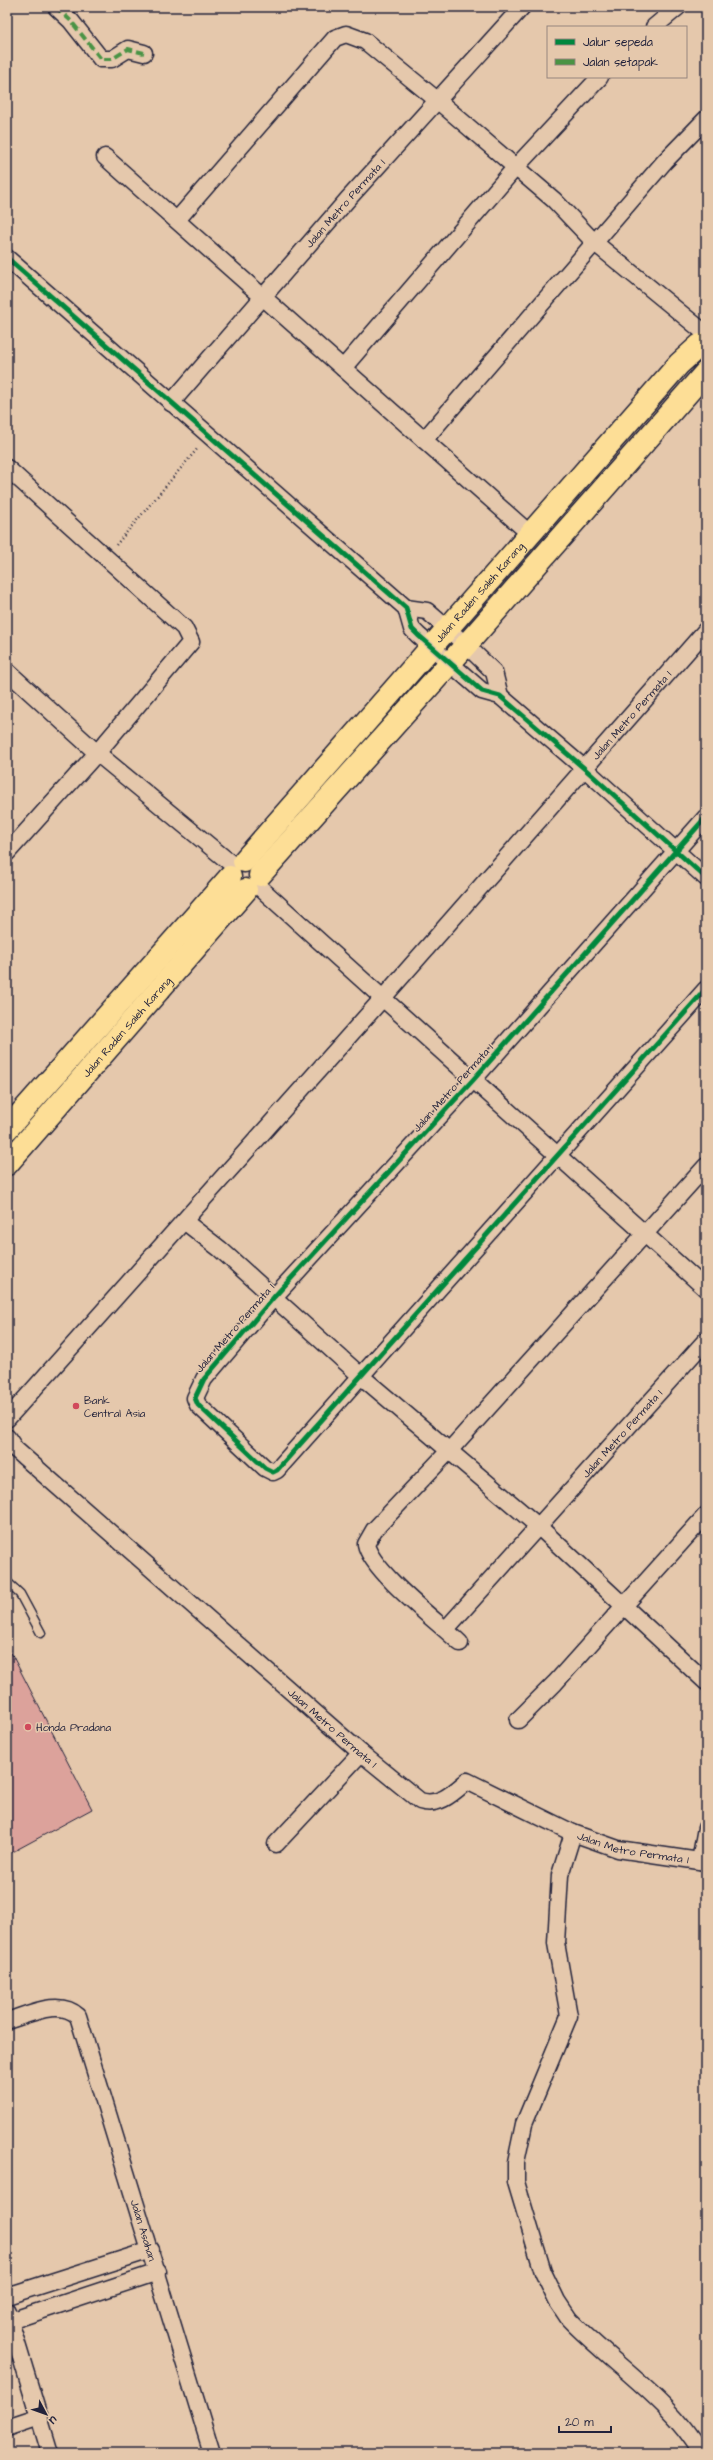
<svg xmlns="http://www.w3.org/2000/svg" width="713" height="2460" font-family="'Architects Daughter',sans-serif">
<rect width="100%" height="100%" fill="#e5c8ac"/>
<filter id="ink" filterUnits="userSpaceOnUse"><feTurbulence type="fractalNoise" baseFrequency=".025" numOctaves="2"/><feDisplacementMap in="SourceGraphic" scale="8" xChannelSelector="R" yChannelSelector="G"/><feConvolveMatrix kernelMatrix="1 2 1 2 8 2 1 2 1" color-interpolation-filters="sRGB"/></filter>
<g filter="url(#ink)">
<path fill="#dca29b" stroke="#22223b" d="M 7,1645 L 92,1809 L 7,1855 Z"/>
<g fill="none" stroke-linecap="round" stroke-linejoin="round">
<g stroke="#22223b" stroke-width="11">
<path id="service" d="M 7,1582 L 20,1594 L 41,1633"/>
</g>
<g stroke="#22223b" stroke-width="19">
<g id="minor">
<path d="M 56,7 L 71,21 L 101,59 L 112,59 L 128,49 L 144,53"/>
<path d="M 654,27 L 678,7"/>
<path d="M 105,157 L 529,533"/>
<path d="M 177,220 L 335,38 L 346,34 L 365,41 L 437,100 L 554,200 L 595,243 L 705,333"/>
<path d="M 7,258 L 406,608 L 412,629 L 418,635 L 482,691 L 500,696 L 585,769 L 706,878"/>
<path d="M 343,368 L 515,168 L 600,77"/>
<path id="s1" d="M 171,403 L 348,199 L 522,7"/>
<path d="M 424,440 L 665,161 L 706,119"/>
<path d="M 7,468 L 184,628 L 191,642 L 97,753 L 7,853"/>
<path d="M 406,608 L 427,611 L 466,645 L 494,672 L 500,696"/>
<path d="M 7,671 L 97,753 L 234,866"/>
<path d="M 706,817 L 473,1080 L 274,1297 L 204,1379 L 195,1398 L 198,1405 L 265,1468 L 273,1472 L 277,1470 L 706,989"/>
<path d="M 257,885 L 706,1289"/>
<path d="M 184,1221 L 220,1249 L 362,1377 L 538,1526 L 624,1606 L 706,1515"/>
<path id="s2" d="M 7,1419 L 382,999 L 706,630"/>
<path id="s3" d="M 7,1437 L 15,1449 L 361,1753 L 420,1801 C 439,1807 453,1793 467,1781 L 573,1833 L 618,1849 L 706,1862"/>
<path id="s4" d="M 446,1629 L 706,1340"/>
<path d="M 460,1643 C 438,1622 371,1571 366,1544 L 374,1530 L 448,1452 L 706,1166"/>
<path d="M 518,1720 L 555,1683 L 624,1606 L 706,1682"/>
<path d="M 573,1833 L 560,1875 L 556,1943 L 569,2016 L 524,2124 L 516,2162 L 516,2182 L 543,2272 L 557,2301 L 569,2319 C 610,2362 672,2401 701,2453"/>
<path d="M 276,1844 L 361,1753"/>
<path d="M 700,1861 L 706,1828"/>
<path id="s5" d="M 7,2021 C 28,2015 59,1998 78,2016 L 212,2453"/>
<path d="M 7,2296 L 151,2250"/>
<path d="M 7,2311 L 50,2453"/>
<path d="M 10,2321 L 158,2272"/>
<path d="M 7,2428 L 40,2417"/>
</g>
</g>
<g stroke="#22223b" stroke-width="25">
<g id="primary">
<path id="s6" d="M 244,861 L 679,364 L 700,345"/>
<path d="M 260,875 L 466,645 L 706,372"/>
<path d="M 7,1129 L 230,877"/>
<path id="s7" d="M 7,1164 L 246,890"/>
</g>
</g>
<path stroke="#22223b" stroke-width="2.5" stroke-dasharray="1 3" stroke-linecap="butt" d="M 116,545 L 198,448"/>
<use href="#service" stroke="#e5c8ac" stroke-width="8"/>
<use href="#minor" stroke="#e5c8ac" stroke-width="16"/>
<use href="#primary" stroke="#fdde96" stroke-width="22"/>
<path stroke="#4a9344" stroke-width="4" stroke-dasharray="8 4" stroke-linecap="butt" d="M 56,7 L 71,21 L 101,59 L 112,59 L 128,49 L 144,53"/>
<g stroke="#e5c8ac" stroke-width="8">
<path id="cycleway" d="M 7,258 L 406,608 L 412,629 L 418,635 L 482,691 L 500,696 L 585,769 L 706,878
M 706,817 L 473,1080 L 274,1297 L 204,1379 L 195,1398 L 198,1405 L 265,1468 L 273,1472 L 277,1470 L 706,989"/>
</g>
<use href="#cycleway" stroke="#00873e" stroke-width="5"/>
</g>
</g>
<g fill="#d1495b" stroke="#e5c8ac" stroke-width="1.5">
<circle cx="76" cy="1406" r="4"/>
<circle cx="28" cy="1727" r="4"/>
</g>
<g text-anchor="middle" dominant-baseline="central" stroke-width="3" stroke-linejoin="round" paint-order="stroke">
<g font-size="11" fill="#22223b" stroke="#e5c8ac">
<text stroke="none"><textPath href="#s1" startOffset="265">Jalan Metro Permata 1</textPath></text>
<text stroke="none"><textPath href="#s6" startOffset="357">Jalan Raden Saleh Karang</textPath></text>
<text stroke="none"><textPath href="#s2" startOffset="941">Jalan Metro Permata 1</textPath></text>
<text stroke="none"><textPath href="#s7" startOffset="182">Jalan Raden Saleh Karang</textPath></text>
<text transform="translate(453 1088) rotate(-48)">Jalan Metro Permata 1</text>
<text transform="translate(235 1328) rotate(-49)">Jalan Metro Permata 1</text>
<text stroke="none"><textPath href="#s4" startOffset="263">Jalan Metro Permata 1</textPath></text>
<text stroke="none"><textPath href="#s3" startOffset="437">Jalan Metro Permata 1</textPath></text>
<text stroke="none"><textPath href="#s3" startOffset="785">Jalan Metro Permata 1</textPath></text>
<text stroke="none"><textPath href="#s5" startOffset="299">Jalan Asahan</textPath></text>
</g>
<g font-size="11" fill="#22223b" stroke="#e5c8ac" text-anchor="start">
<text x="84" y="1400">Bank<tspan x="84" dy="13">Central Asia</tspan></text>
<text x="36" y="1727">Honda Pradana</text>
</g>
</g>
<rect width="713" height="2460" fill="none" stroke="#e5c8ac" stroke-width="24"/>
<rect x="12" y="12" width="689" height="2436" fill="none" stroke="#22223b" stroke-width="1.5" filter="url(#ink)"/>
<rect x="547" y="26" width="140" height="52" fill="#e5c8ac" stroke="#97867f"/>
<rect x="555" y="39" width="20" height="6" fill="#00873e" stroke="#97867f"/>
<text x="583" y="46" font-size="12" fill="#22223b">Jalur sepeda</text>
<rect x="555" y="59" width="20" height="6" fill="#4a9344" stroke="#97867f"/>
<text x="583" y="66" font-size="12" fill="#22223b">Jalan setapak</text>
<g transform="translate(46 2414) rotate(131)" stroke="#e5c8ac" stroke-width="3" paint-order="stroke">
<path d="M0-3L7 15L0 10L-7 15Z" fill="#22223b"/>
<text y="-6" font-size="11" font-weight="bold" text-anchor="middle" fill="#22223b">U</text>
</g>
<path d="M559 2426v6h52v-6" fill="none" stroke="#22223b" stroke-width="2"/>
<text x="565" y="2426" font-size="12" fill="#22223b" stroke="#e5c8ac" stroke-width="3" paint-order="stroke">20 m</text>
</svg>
